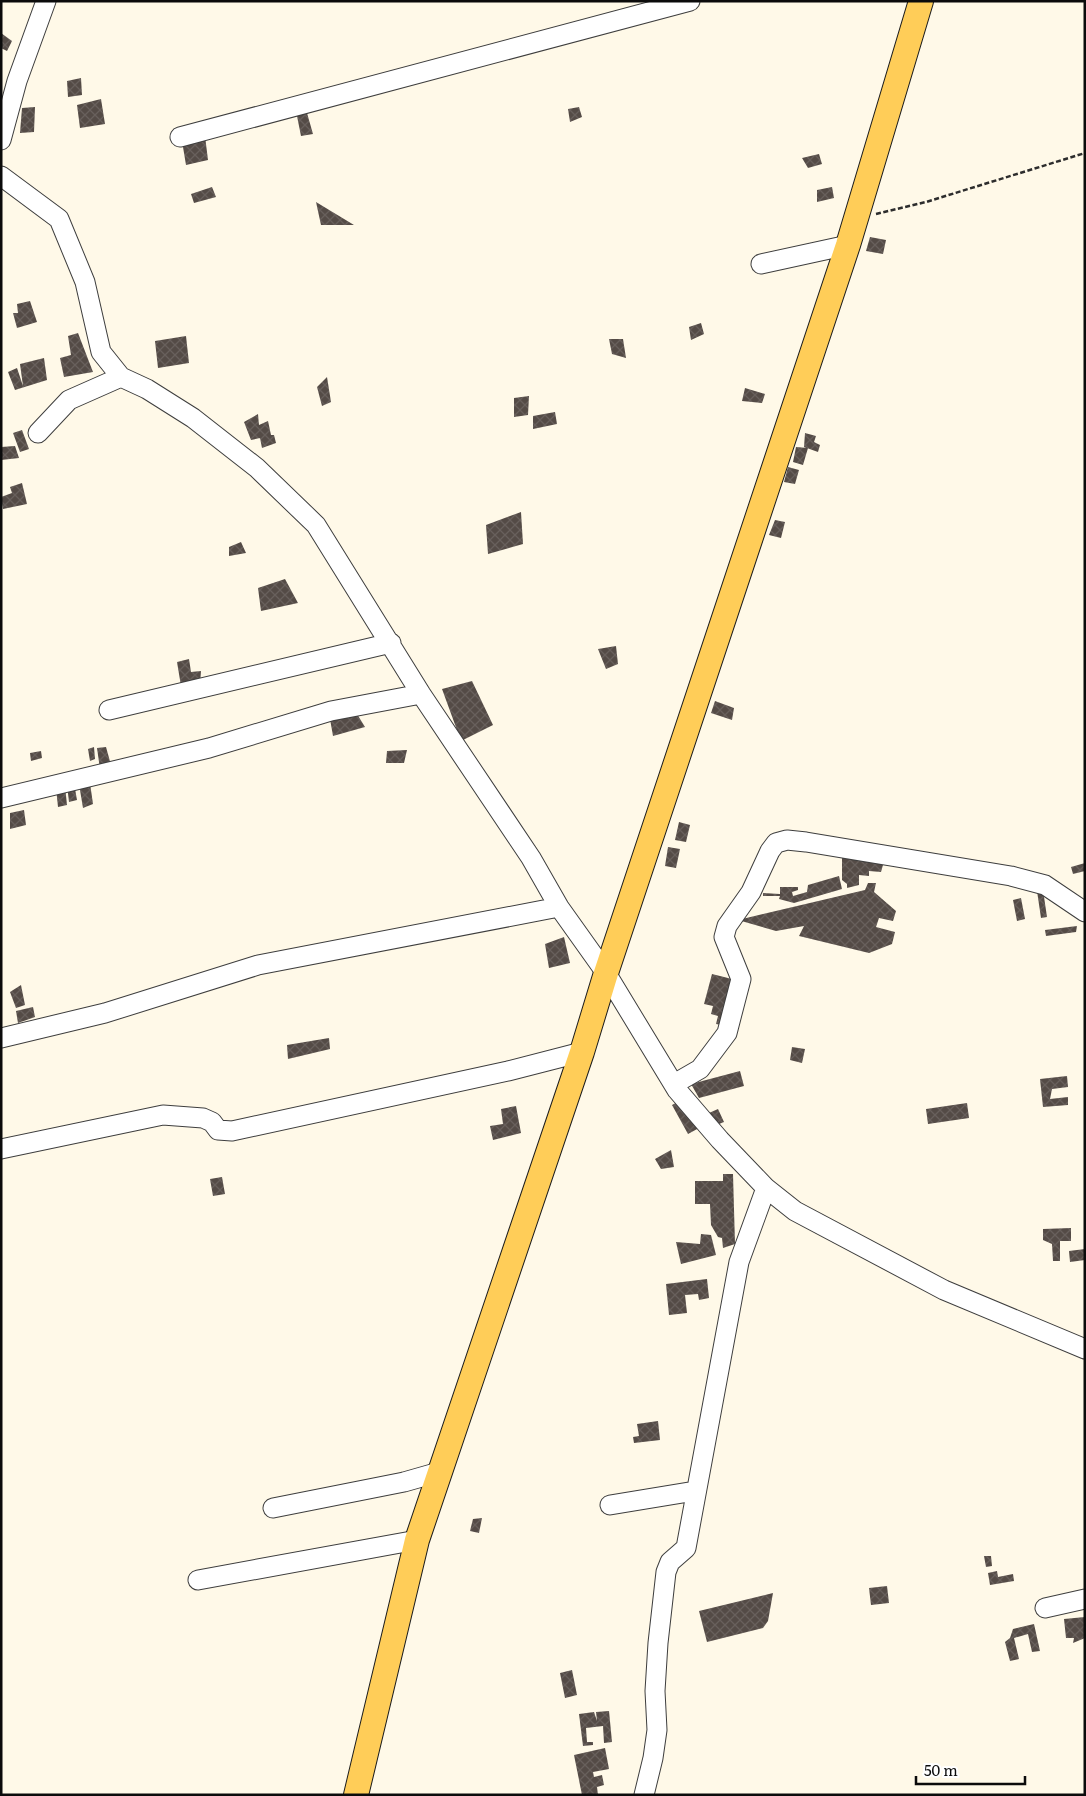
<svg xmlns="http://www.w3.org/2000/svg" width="1086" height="1796" font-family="Literata,serif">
<defs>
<pattern id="building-cross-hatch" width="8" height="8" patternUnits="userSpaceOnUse" patternTransform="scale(1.25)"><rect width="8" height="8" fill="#544b46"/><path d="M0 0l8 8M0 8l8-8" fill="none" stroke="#68605c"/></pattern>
</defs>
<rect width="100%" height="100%" fill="#fff9e8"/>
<path fill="url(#building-cross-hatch)" d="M 1,33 L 12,41 L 7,51 L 1,48 Z
M 81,78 L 82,95 L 68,97 L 67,81 Z
M 101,99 L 105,124 L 80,128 L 77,105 Z
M 35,107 L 34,132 L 20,133 L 22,108 Z
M 579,107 L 582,117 L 570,122 L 568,109 Z
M 307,113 L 313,134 L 301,136 L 297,116 Z
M 205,136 L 208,160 L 186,165 L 182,141 Z
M 819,154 L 822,164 L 808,168 L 802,158 Z
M 212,187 L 216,197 L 194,203 L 191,194 Z
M 832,187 L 834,198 L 817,202 L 817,190 Z
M 316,202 L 354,225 L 321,225 Z
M 870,237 L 886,240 L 883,254 L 866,251 Z
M 30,301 L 37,322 L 17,328 L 13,313 L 18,313 L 17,304 Z
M 701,323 L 704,334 L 691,340 L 689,327 Z
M 78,333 L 93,372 L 64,377 L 60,358 L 71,355 L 68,336 Z
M 186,336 L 189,363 L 158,368 L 155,341 Z
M 609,339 L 623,339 L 626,358 L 612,354 Z
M 44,358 L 47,380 L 15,390 L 8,372 L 17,368 L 23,386 L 20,364 Z
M 327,377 L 331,402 L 322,406 L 317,387 Z
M 745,388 L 765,394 L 762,403 L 742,401 Z
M 529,396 L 528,415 L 514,417 L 514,398 Z
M 555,412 L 557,424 L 533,429 L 533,416 Z
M 258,414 L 259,425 L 268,421 L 271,435 L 274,435 L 276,443 L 262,448 L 260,438 L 265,437 L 251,440 L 244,422 Z
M 22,430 L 29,449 L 20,452 L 13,433 Z
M 805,433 L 816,436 L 814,442 L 820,445 L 818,452 L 804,447 Z
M 15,446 L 19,458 L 1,460 L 1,447 Z
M 796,447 L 808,448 L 803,465 L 793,462 Z
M 788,467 L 799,470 L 795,484 L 784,482 Z
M 22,483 L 27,504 L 3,509 L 1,497 L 12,493 L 10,487 Z
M 521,512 L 523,544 L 488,554 L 486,525 Z
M 775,520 L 785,522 L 781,538 L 769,535 Z
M 241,542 L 246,553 L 229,556 L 229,547 Z
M 285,579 L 298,603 L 261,611 L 258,588 Z
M 616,646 L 618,664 L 606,669 L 598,649 Z
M 189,659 L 191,672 L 201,671 L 200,684 L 181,686 L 177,662 Z
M 472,681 L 493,725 L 461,741 L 442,689 Z
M 715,701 L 734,708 L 732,720 L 711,713 Z
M 357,714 L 365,727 L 333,736 L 330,719 Z
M 94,747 L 95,759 L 90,761 L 88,749 Z
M 106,747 L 111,765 L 100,769 L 97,748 Z
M 407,750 L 404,763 L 386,763 L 387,751 Z
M 41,751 L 42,758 L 31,761 L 30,753 Z
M 74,783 L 77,800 L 69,802 L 67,785 Z
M 90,783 L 93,804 L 83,808 L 79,784 Z
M 65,786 L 67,805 L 58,807 L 56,788 Z
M 24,810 L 26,825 L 10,829 L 10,813 Z
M 679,822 L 690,825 L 686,842 L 675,840 Z
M 668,847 L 680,849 L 676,868 L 665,866 Z
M 842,853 L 885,858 L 881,872 L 869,871 L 869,876 L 859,875 L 859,885 L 847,888 L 847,884 L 842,880 Z
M 1085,863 L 1085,871 L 1073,874 L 1071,867 Z
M 839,876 L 842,889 L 794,903 L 779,899 L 780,896 L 763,896 L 763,893 L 780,894 L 780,887 L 798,887 L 798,890 L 792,892 L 793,896 L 807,892 L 808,885 Z
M 868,883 L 876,883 L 874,892 L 896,911 L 893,921 L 879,918 L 876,927 L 895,932 L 892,944 L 869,953 L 799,936 L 804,926 L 776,931 L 738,920 L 865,890 Z
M 1043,890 L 1047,917 L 1041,918 L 1037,891 Z
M 1021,898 L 1025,919 L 1017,921 L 1013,900 Z
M 1077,926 L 1076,932 L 1046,936 L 1045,930 Z
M 564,937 L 570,963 L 549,968 L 545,944 Z
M 712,974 L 732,979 L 722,1025 L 716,1024 L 718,1016 L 711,1014 L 713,1006 L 704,1004 Z
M 21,985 L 25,1005 L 16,1008 L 10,992 Z
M 33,1007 L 35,1017 L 18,1023 L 16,1011 Z
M 329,1038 L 330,1049 L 288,1059 L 287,1045 Z
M 792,1047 L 805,1049 L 802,1063 L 790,1060 Z
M 740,1071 L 744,1086 L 699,1098 L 691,1084 Z
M 1067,1076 L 1068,1087 L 1052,1089 L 1050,1099 L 1068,1097 L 1068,1105 L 1043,1107 L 1040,1079 Z
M 683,1099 L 699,1128 L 688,1134 L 672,1105 Z
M 967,1103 L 969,1118 L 928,1124 L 926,1109 Z
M 516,1106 L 521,1133 L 493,1140 L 490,1126 L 503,1124 L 501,1109 Z
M 718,1109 L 724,1122 L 714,1126 L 709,1113 Z
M 671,1150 L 674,1167 L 661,1169 L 655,1159 Z
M 723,1174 L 733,1174 L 735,1244 L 723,1248 L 722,1238 L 718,1237 L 711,1225 L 710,1204 L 695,1204 L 695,1181 L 723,1181 Z
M 222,1177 L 225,1194 L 213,1196 L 210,1179 Z
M 1071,1228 L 1071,1241 L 1060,1241 L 1060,1261 L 1053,1261 L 1052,1244 L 1043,1240 L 1043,1229 Z
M 701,1234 L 711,1235 L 716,1255 L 681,1264 L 676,1242 L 700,1244 Z
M 1085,1249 L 1085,1260 L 1070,1262 L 1069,1251 Z
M 707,1279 L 709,1298 L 699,1300 L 698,1294 L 685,1295 L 687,1313 L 669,1315 L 666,1284 Z
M 658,1421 L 660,1440 L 634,1443 L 633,1437 L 639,1436 L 637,1424 Z
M 482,1518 L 479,1533 L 470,1531 L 473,1519 Z
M 984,1556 L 991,1556 L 992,1566 L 986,1567 Z
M 997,1571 L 998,1577 L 1013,1574 L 1014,1581 L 990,1585 L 988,1573 Z
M 887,1586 L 889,1603 L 871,1605 L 869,1588 Z
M 773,1593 L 768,1621 L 763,1628 L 707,1642 L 699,1611 Z
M 1085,1617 L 1085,1638 L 1073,1643 L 1074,1638 L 1066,1638 L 1064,1619 Z
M 1034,1624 L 1040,1651 L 1032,1652 L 1028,1634 L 1014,1638 L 1019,1659 L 1010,1661 L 1005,1642 L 1010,1638 L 1013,1629 Z
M 572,1670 L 577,1695 L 565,1698 L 560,1673 Z
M 609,1711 L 612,1742 L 604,1743 L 603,1726 L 586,1728 L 587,1742 L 593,1742 L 593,1745 L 583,1746 L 579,1714 L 594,1712 L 597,1721 L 596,1712 Z
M 605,1748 L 609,1769 L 593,1772 L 594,1777 L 602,1775 L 604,1785 L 597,1787 L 598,1795 L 582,1795 L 574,1755 Z"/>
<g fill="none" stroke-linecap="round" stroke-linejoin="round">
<g stroke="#3e3e3e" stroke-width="21">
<path id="minor" d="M 180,137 L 690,1
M 1,140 L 17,81 L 46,1
M 1,176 L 59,219 L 85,282 L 101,352 L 121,377 L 147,389 L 193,418 L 257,468 L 316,525 L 421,694 L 531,858 L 559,907 L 606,973 L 677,1090 L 720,1140 L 766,1188 L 795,1211 L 944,1290 L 1085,1349
M 761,264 L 848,245
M 38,433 L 69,400 L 121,377
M 109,710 L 391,643
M 1,798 L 209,748 L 331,711 L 421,694
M 1,1038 L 105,1013 L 258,965 L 559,907
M 674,1084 L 700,1069 L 727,1033 L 741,979 L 724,937 L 727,926 L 751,892 L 770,851 L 776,843 L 787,840 L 806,842 L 1011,876 L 1045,885 L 1085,912
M 1,1149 L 163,1115 L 203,1118 L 212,1122 L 218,1130 L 232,1131 L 508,1071 L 582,1052
M 610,1505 L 695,1491
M 273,1508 L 404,1482 L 439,1472
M 198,1580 L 417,1540
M 1045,1608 L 1085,1599
M 644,1795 L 653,1758 L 657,1730 L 655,1691 L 658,1643 L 666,1572 L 670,1562 L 686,1548 L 739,1262 L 766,1188"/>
</g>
<g stroke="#1c1c1c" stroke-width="26">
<path id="major" d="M 356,1795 L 417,1540 L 582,1052 L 606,973 L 848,245 L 921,1"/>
</g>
<path stroke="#2d2d2d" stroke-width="2.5" stroke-dasharray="5 2.5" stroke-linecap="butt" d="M 876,214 L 926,202 L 1085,153"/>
<use href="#minor" stroke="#fff" stroke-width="19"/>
<use href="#major" stroke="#ffcd58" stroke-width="24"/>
</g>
<rect width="1086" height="1796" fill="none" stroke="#0b0b0b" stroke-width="5"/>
<path d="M916 1776v8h109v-8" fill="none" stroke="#0b0b0b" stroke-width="2.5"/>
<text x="924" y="1776" font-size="15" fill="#0b0b0b" stroke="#ffffff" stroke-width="4" paint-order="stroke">50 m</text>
</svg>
